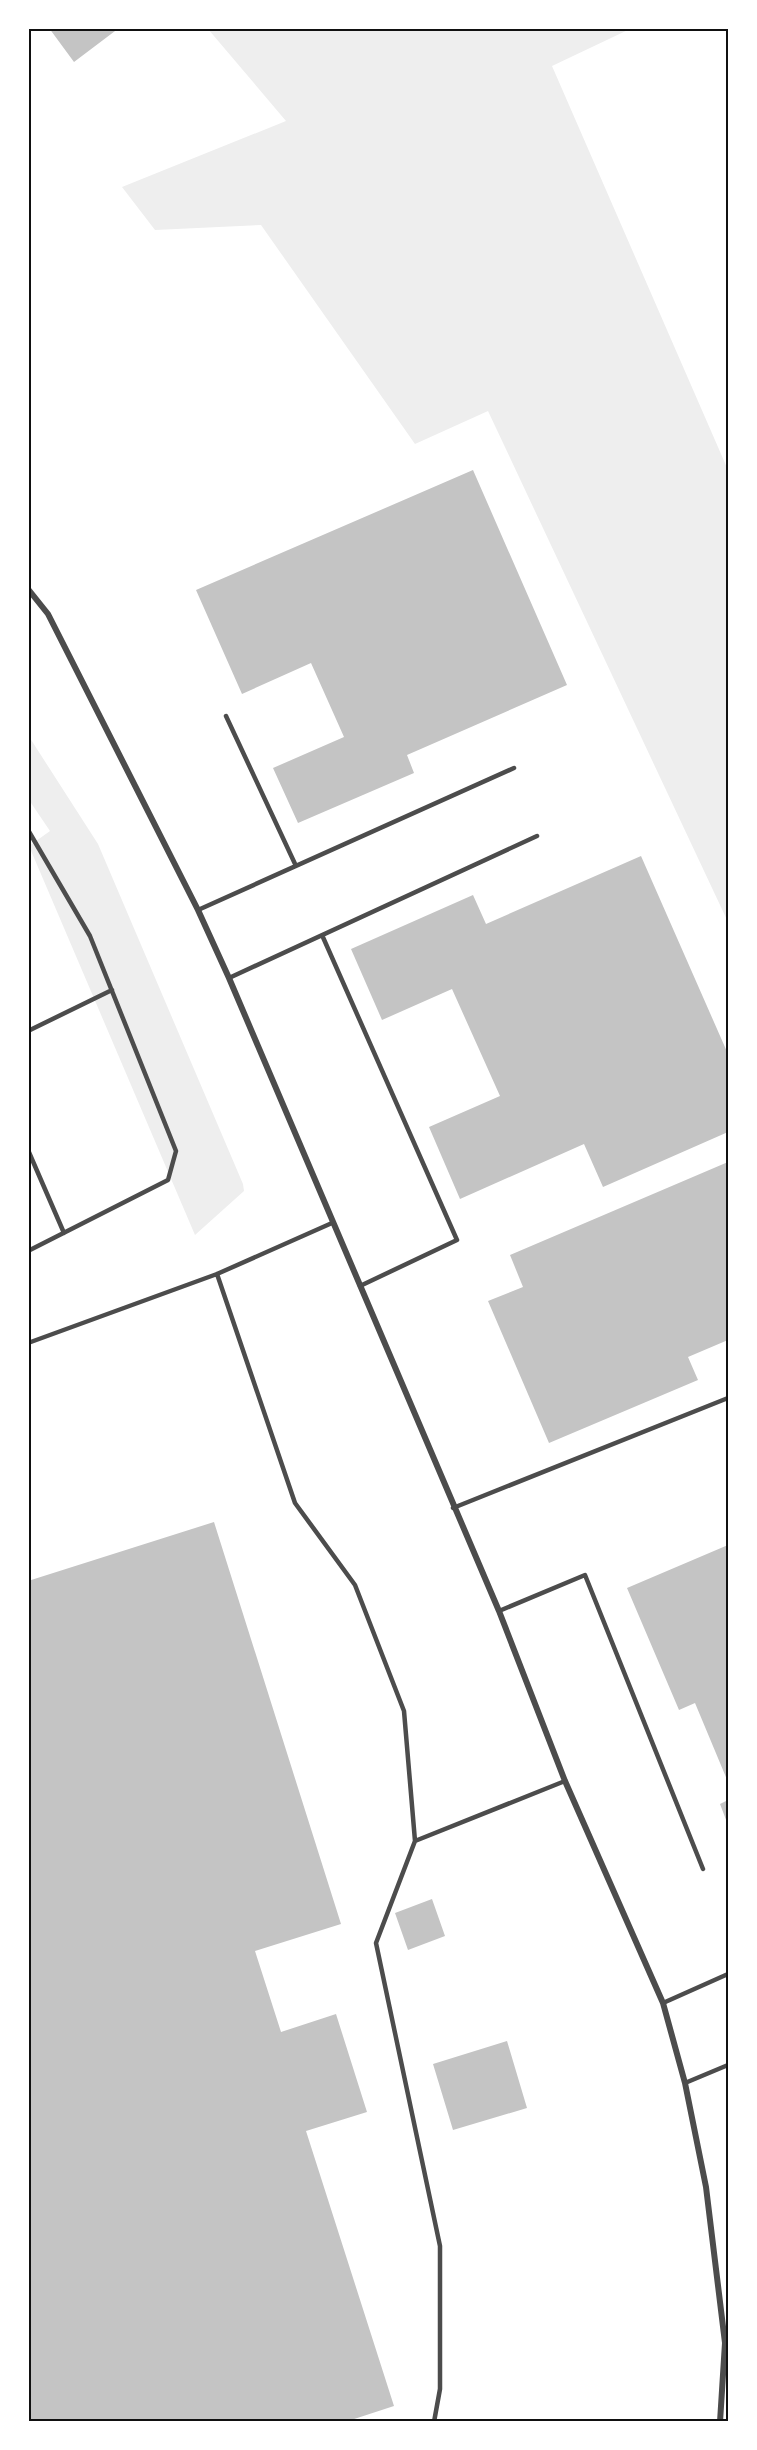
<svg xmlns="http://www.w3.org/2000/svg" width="757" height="2450" font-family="Mulish,sans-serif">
<rect width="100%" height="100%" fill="#fff"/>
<path fill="#eee" d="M 208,29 L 630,29 L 552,66 L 728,470 L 728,922 L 488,411 L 415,444 L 261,225 L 155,230 L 122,187 L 286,121 Z
M 28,735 L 98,844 L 243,1184 L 244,1191 L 195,1235 L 29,846 L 50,831 L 29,800 Z"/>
<path fill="#c4c4c4" d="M 49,28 L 119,28 L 74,62 Z
M 473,470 L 567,685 L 407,755 L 414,773 L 298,823 L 273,768 L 344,737 L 311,663 L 242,694 L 196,590 Z
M 641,856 L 728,1054 L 728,1132 L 603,1187 L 584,1144 L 460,1199 L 429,1127 L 500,1096 L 452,989 L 382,1020 L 351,949 L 473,895 L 486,924 Z
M 728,1162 L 728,1340 L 688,1357 L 698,1380 L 549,1443 L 488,1301 L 523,1287 L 510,1255 Z
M 214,1522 L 341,1924 L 255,1951 L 281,2032 L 336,2014 L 367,2112 L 306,2131 L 394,2406 L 345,2422 L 28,2422 L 28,1581 Z
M 728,1545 L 728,1782 L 695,1703 L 679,1710 L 627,1588 Z
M 728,1800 L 728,1825 L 720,1804 Z
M 432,1899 L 445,1936 L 408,1950 L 395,1913 Z
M 507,2041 L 527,2108 L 453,2130 L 433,2064 Z"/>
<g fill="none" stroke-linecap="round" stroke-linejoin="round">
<path stroke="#4c4c4c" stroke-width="4.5" d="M 226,716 L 296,866
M 28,830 L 90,936 L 176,1151 L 168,1180 L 28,1251
M 198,910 L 514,768
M 322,935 L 457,1240 L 360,1286
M 229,978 L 537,836
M 28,1031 L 112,990
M 28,1150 L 64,1233
M 217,1274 L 295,1503 L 355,1585 L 404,1711 L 415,1841 L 376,1943 L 440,2246 L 440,2389 L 434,2422
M 28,1343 L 217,1274 L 332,1223
M 453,1508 L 728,1398
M 499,1611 L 585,1575 L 703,1869
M 415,1841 L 565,1781
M 663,2003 L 728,1974
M 685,2083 L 728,2065"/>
<path stroke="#4c4c4c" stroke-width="6" d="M 28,589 L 48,614 L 198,910 L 229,978 L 499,1611 L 565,1781 L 663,2003 L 685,2083 L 706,2187 L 725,2343 L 720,2422"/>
</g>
<rect width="757" height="2450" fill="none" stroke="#ffffff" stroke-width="60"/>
<rect x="30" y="30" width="697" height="2390" fill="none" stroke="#111" stroke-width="2"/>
</svg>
